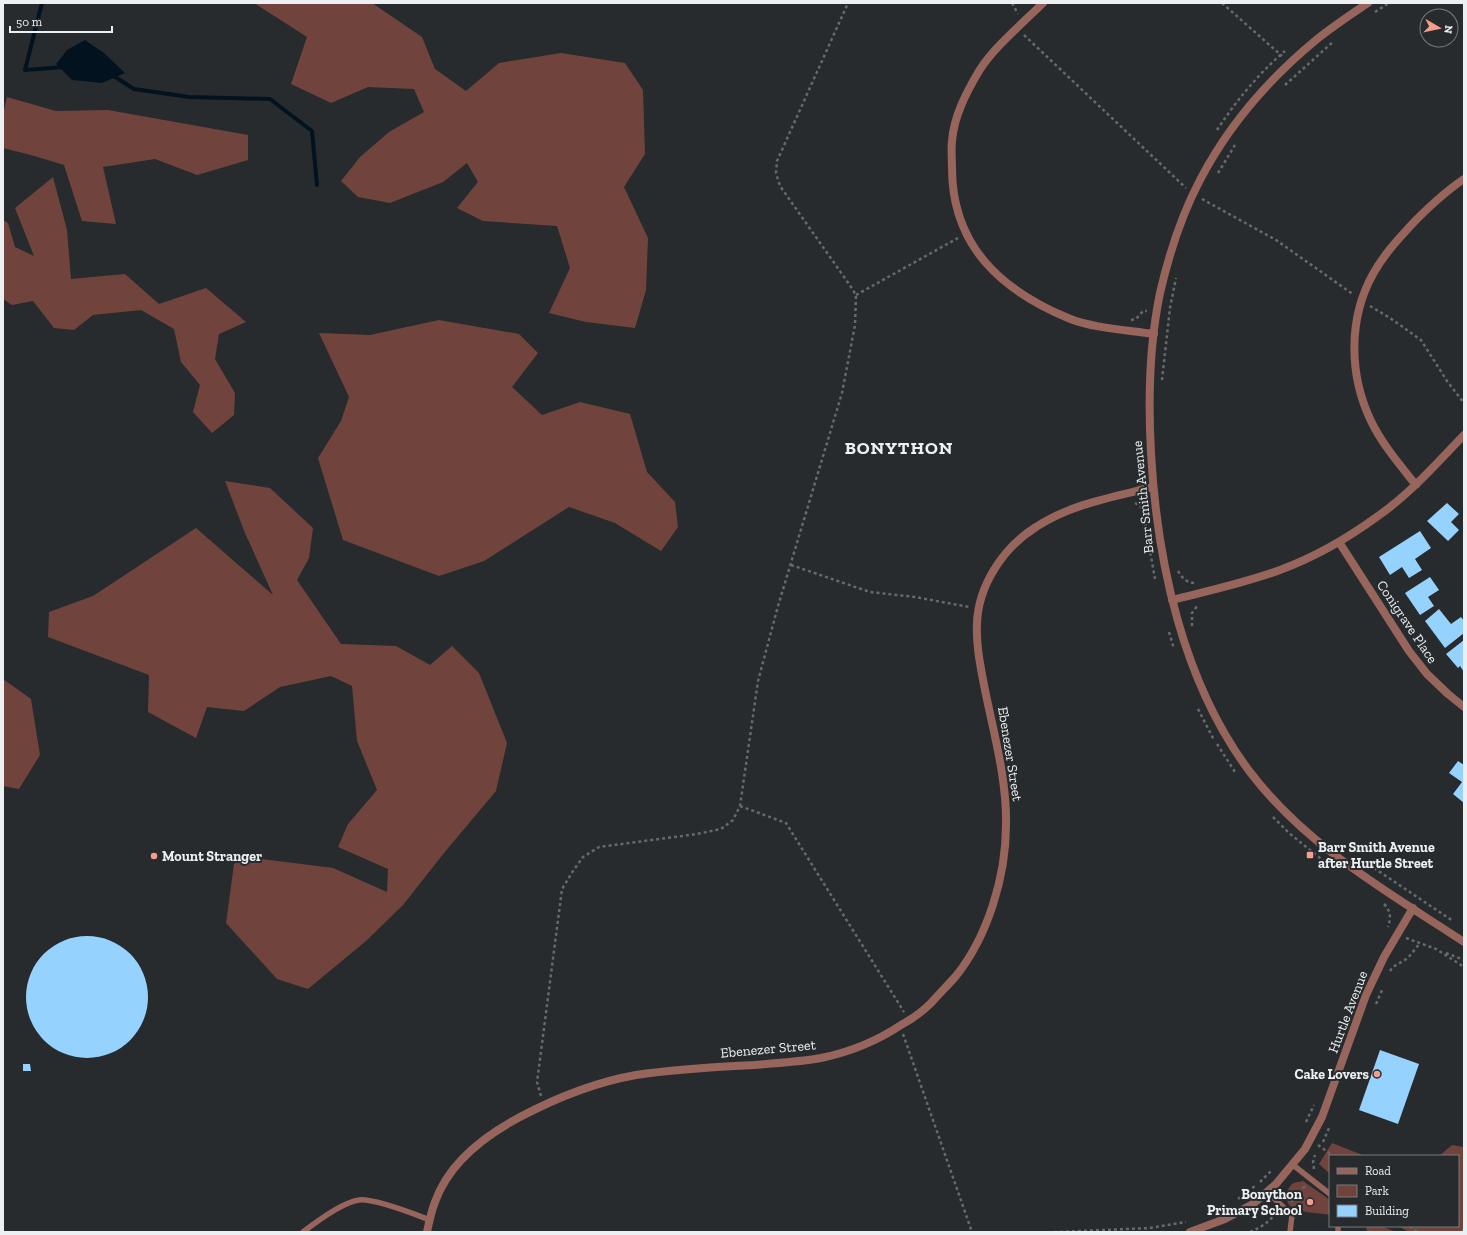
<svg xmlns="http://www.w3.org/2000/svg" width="1467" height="1235" font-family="'Zilla Slab',serif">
<rect width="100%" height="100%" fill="#272b2e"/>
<path fill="#70443c" d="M 254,3 L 372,3 L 422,37 L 435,69 L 466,91 L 499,63 L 561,53 L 625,63 L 643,90 L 645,154 L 624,187 L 648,238 L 646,290 L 635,328 L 586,322 L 549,313 L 570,268 L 557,226 L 483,221 L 457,208 L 478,182 L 467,163 L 443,182 L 390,203 L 358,197 L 341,181 L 360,157 L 389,132 L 424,112 L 414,89 L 368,87 L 331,103 L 291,84 L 307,37 Z
M 7,97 L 56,111 L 108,110 L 248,135 L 248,160 L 197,175 L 155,159 L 103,167 L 116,224 L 82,221 L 64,165 L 31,155 L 3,148 L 3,114 Z
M 53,177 L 67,230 L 71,279 L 125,274 L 159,304 L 206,288 L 246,322 L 219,334 L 215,359 L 235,393 L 234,415 L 212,433 L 193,412 L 200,385 L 181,362 L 174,329 L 141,310 L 93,315 L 74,330 L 54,328 L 33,301 L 12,305 L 3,299 L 3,220 L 8,223 L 15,247 L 34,256 L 15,208 Z
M 439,320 L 519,334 L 538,353 L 512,387 L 542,415 L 580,402 L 630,414 L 647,472 L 675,502 L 678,527 L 661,551 L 615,523 L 569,507 L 484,561 L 439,576 L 343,540 L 318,458 L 341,421 L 349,397 L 319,333 L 370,335 Z
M 225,481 L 270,488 L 313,528 L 309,558 L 297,580 L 341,644 L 396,646 L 430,665 L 452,646 L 479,673 L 507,743 L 496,791 L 444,853 L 403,905 L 366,941 L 308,989 L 277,979 L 226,923 L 234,864 L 246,857 L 333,868 L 387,892 L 388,869 L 338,847 L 348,824 L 377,790 L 357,741 L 352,686 L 331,676 L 280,687 L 244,711 L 207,707 L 196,738 L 148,712 L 149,675 L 48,637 L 49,612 L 93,596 L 196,528 L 273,595 L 245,533 Z
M 3,679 L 31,699 L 40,755 L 19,789 L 3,786 Z
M 1332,1143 L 1365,1156 L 1330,1156 L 1330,1174 L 1319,1164 Z
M 1452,1145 L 1464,1147 L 1464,1232 L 1409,1232 L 1398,1226 L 1458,1226 L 1458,1156 L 1439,1156 Z
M 1303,1181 L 1330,1200 L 1330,1215 C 1319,1213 1306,1213 1295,1209 C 1285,1205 1284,1193 1291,1185 C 1294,1182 1299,1182 1303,1181 Z
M 1367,1226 L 1381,1226 L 1396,1232 L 1370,1232 L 1366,1230 Z"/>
<path fill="#02131f" d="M 85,40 L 104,53 L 125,73 L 102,83 L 72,80 L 56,64 L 67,50 Z"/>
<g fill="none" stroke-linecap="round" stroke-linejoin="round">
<path stroke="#02131f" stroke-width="4" d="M 42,3 L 25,70 L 64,67
M 112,75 L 134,89 L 189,97 L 270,99 L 312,131 L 317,185"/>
</g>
<path fill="#95d2fe" d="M 1447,503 L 1459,514 L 1451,522 L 1459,530 L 1448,541 L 1427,521 Z
M 1420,531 L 1431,548 L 1415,559 L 1422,570 L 1409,578 L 1402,567 L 1390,575 L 1379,557 Z
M 1430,577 L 1439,590 L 1428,597 L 1434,606 L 1420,615 L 1405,593 Z
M 1439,609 L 1451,624 L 1461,617 L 1464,621 L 1464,633 L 1445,648 L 1425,621 Z
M 1464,640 L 1464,672 L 1460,666 L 1458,668 L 1446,654 Z
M 1458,761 L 1464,765 L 1464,803 L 1453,794 L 1462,782 L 1449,773 Z
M26 997a61 61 0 1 1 122 0a61 61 0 1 1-122 0Z
M 1380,1050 L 1419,1064 L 1398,1124 L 1359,1110 Z
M 23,1064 L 30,1064 L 31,1071 L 23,1071 Z"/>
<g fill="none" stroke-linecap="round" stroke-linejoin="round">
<path stroke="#666a6d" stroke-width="2.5" stroke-dasharray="3 3" stroke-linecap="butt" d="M 1012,3 L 1018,14
M 1222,3 L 1282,56
M 1375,12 L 1389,3
M 1024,35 L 1186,188
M 1285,85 L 1334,41
M 1217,130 C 1236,101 1259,73 1285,51
M 1218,173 L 1235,145
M 1202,199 L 1276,240 L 1354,295
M 856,295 L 958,238
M 1370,306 L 1390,318 L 1421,340 L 1447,381 L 1464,403
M 1131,320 L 1136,319 L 1143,311 L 1147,311
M 1162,380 L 1170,308 L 1176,278
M 1135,503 L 1140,506 L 1143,511 L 1155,579
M 791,565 L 870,592 L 915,597 L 969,607
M 1178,571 C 1182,578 1186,582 1194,583
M 1192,626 L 1192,613 L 1198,605
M 1169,632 L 1174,649
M 1198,709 L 1214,740
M 1217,744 L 1235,772
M 740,806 L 786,823 L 904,1012
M 1273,817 L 1289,833 L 1331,867
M 1359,858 L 1453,921
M 1384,904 C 1391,911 1391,918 1388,927
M 1406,938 L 1436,949 L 1464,967
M 1446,953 L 1464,960
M 1390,971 L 1393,967 L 1408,958 L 1420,943
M 1376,1004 L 1382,990
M 903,1034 L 972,1232
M 541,1096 L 537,1082 L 539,1067 L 562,889 L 573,871 L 583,857 L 599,847 L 697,834 L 721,829 L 733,820 L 740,806 L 758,681 L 778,606 L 842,393 L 855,325 L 856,295 L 849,284 L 780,186 L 776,173 L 777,161 L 848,3
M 1306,1122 L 1314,1105
M 1323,1142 L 1329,1128
M 1318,1145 L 1333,1156
M 1314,1169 L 1313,1162 L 1315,1155
M 1260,1182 L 1272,1170
M 1238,1199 L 1255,1186
M 1291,1202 L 1306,1185
M 1410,1226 L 1417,1232
M 1054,1232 L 1150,1228 L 1186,1222
M 1250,1232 C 1262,1227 1269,1222 1277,1212
M 1463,1232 L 1464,1226"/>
<path stroke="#97655c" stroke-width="5.5" d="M 1293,1165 L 1330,1194
M 1267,1192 L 1292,1215 L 1290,1232
M 303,1232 C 316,1222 343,1202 359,1200 C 374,1198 414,1214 430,1220
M 1338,1232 L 1338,1226"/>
<path stroke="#97655c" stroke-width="8" d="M 1043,3 C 1023,23 994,47 979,71 C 966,93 954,116 952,141 C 951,150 952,160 952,168 C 952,246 1001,290 1068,318 C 1091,328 1128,330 1154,334
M 1416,485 C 1400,465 1382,444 1371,421 C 1349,375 1348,319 1373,274 C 1384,254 1400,237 1416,220 C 1431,205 1446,191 1464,179
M 1339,542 L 1409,651 L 1427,674 L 1448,694 L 1464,707
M 1172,600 C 1208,591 1245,583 1280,570 C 1315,557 1348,538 1378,516 C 1410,494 1437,463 1464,435
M 427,1232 C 429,1222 431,1212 435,1202 C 449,1162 484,1136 520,1117 C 556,1098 596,1082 636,1075 C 675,1069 714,1067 754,1065 C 776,1063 799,1062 821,1058 C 850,1052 877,1041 901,1025 C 912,1019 922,1012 931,1003 C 939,994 948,985 956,976 C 988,936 1006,876 1006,825 C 1007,778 993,731 984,685 C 980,664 976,644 977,624 C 978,585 1004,547 1036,527 C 1071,504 1113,497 1153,487"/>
<path stroke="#97655c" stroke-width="8" d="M 1368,3 C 1350,15 1332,27 1316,40 C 1270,78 1228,126 1200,180 C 1181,216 1169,254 1160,293 C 1149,346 1148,400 1151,453 C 1157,562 1183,683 1250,772 C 1306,846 1388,892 1464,942
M 1190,1232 L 1225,1219 L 1253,1204 L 1276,1184 L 1305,1149 L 1322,1117 L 1366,995 L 1384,957 L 1413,908"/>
</g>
<g fill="#f59d8d" stroke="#272b2e" stroke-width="1.5">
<rect x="1306" y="851" width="8" height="8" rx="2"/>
<circle cx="154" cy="856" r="4"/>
<circle cx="1377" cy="1074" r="4"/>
<circle cx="1310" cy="1202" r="4"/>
</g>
<g text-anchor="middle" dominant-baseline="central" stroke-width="4" stroke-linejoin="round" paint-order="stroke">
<g font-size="14" fill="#edf0f2" stroke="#272b2e">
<text transform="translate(1143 497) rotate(-96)">Barr Smith Avenue</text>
<text transform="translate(1407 622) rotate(56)">Conigrave Place</text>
<text transform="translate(1010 754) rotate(81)">Ebenezer Street</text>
<text transform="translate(1348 1012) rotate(-69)">Hurtle Avenue</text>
<text transform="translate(768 1049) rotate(-5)">Ebenezer Street</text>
</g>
<g font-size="14" font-weight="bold" fill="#edf0f2" stroke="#272b2e" text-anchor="start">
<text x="1318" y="847">Barr Smith Avenue<tspan x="1318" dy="16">after Hurtle Street</tspan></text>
<text x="162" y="856">Mount Stranger</text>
<text x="1369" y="1074" text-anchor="end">Cake Lovers</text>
<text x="1302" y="1194" text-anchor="end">Bonython<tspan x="1302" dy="16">Primary School</tspan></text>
</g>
<g font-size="18" font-weight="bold" letter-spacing="1" fill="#edf0f2" stroke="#272b2e">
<text x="899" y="448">BONYTHON</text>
</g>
</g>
<rect width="1467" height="1235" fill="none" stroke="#edf0f2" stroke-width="8"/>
<rect x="1329" y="1155" width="130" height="72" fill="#272b2e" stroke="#767a7c"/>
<rect x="1337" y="1168" width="20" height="6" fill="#97655c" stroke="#767a7c"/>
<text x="1365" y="1175" font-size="12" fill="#edf0f2">Road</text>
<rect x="1337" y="1185" width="20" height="12" fill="#70443c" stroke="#767a7c"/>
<text x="1365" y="1195" font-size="12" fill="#edf0f2">Park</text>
<rect x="1337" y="1205" width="20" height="12" fill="#95d2fe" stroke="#767a7c"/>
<text x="1365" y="1215" font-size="12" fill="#edf0f2">Building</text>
<g transform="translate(1439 28) rotate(99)"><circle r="19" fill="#272b2e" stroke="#767a7c"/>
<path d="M0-3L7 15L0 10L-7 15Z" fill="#f59d8d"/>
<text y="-6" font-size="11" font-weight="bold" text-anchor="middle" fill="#edf0f2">N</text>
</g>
<path d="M10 26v6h102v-6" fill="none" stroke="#edf0f2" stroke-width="2"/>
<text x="16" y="26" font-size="12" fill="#edf0f2" stroke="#272b2e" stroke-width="3" paint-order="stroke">50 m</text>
</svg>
